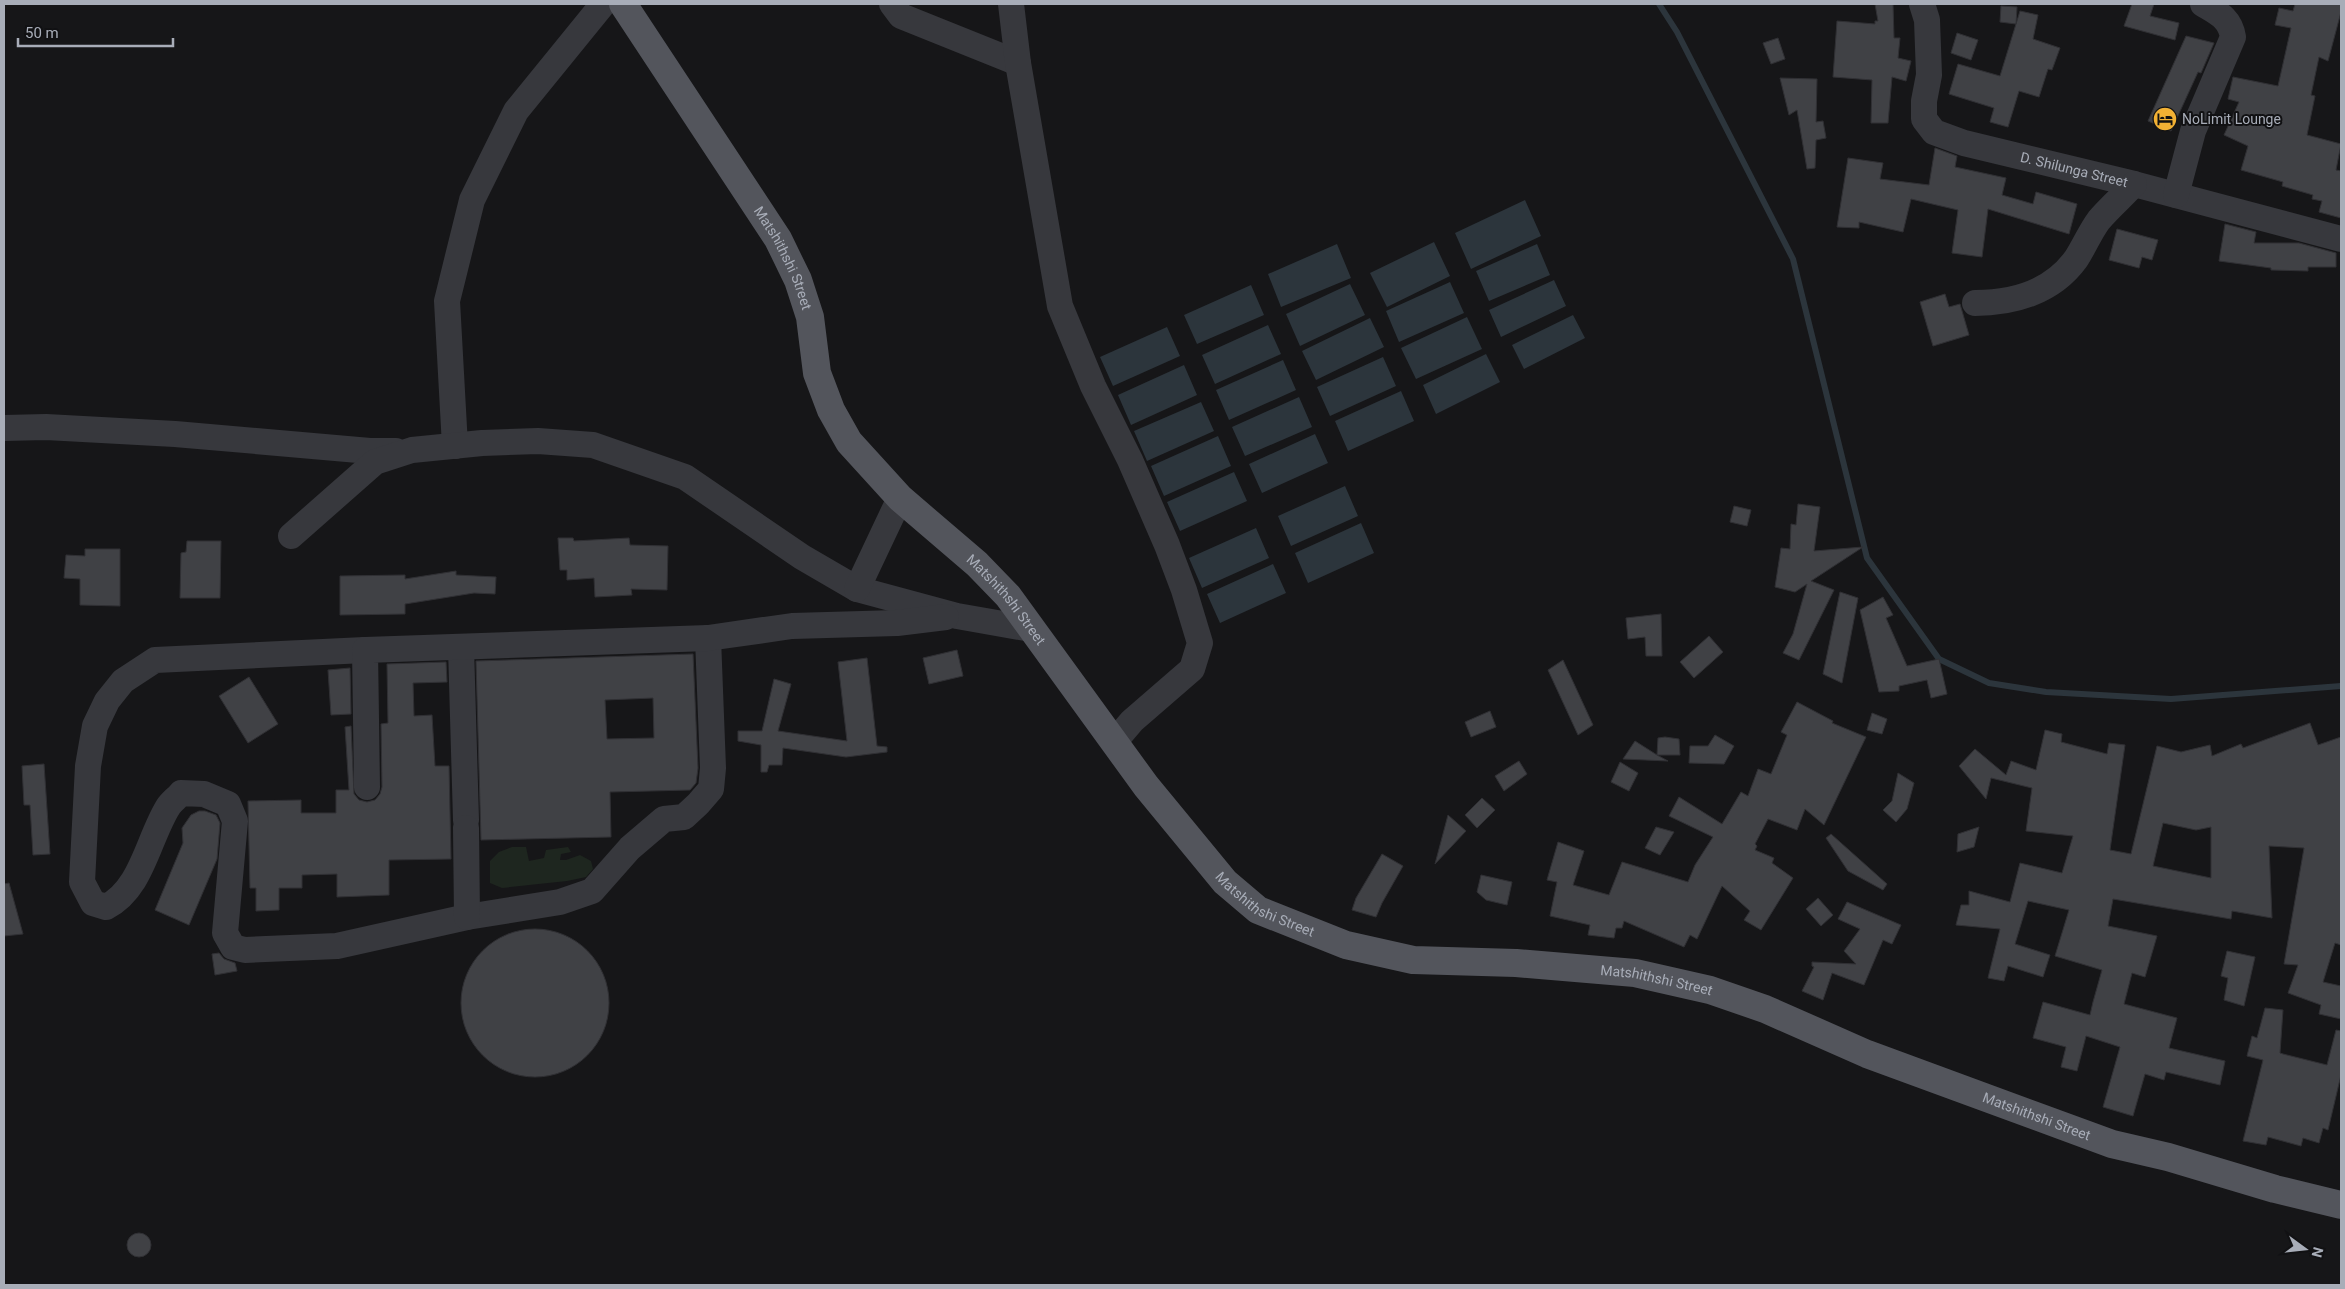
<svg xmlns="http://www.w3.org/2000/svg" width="2345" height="1289" font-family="Roboto,sans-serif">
<rect width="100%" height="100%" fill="#161618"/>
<path fill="#1e261f" d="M 512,847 L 526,847 L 529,861 L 544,858 L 546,850 L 568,847 L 571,852 L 561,854 L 560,860 L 566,860 L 580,855 L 591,861 L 593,869 L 586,877 L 567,881 L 502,888 L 490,883 L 490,861 L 499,852 Z"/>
<path fill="#2c353c" d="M 1525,200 L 1541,236 L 1471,269 L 1455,233 Z
M 1434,242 L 1450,276 L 1387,307 L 1370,273 Z
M 1337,244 L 1351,278 L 1281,307 L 1268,274 Z
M 1537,244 L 1550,275 L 1489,301 L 1476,271 Z
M 1554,280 L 1566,306 L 1501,337 L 1489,310 Z
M 1450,282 L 1464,313 L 1399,342 L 1386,311 Z
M 1350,284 L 1365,315 L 1300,346 L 1286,314 Z
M 1251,285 L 1264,315 L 1197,344 L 1184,315 Z
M 1573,315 L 1585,338 L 1524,369 L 1512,345 Z
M 1467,317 L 1482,349 L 1416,379 L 1401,348 Z
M 1370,318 L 1384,347 L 1316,380 L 1302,351 Z
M 1268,325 L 1281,354 L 1215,384 L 1202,355 Z
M 1167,327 L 1180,356 L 1113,386 L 1100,357 Z
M 1486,354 L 1500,382 L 1436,414 L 1423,385 Z
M 1383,357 L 1396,386 L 1330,416 L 1317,387 Z
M 1283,360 L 1296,390 L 1229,420 L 1216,390 Z
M 1184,365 L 1197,395 L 1131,425 L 1118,395 Z
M 1401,391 L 1414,421 L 1348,451 L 1335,421 Z
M 1299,397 L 1312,427 L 1245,456 L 1232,427 Z
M 1201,402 L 1214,431 L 1147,461 L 1134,431 Z
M 1315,434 L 1328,463 L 1262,493 L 1249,464 Z
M 1218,436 L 1231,466 L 1164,496 L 1151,466 Z
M 1234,472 L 1247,501 L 1180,531 L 1167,502 Z
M 1345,486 L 1358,516 L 1291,546 L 1278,516 Z
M 1361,523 L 1374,553 L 1308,583 L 1295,553 Z
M 1256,528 L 1269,558 L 1202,588 L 1189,558 Z
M 1273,564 L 1286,593 L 1220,623 L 1207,594 Z"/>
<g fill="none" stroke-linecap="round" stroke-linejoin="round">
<path stroke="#2c353c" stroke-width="6" d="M 1659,4 L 1677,32 L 1793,259 L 1867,558 L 1939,659 L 1989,683 L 2046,692 L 2171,699 L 2341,686"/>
</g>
<path fill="#404145" stroke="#303034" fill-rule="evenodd" d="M 1875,4 L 1893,4 L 1894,38 L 1900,38 L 1898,58 L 1911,61 L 1906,81 L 1892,77 L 1888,123 L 1871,123 L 1872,80 L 1833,77 L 1837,21 L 1875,24 L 1875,21 L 1878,21 Z
M 2132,4 L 2154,4 L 2150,16 L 2179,23 L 2175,40 L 2124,26 Z
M 2295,4 L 2341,4 L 2341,12 L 2328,61 L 2319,57 L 2311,95 L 2315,96 L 2307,135 L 2341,144 L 2336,170 L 2341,171 L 2341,218 L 2319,212 L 2322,201 L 2312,199 L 2313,195 L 2282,186 L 2283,182 L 2241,170 L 2248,146 L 2224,135 L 2239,102 L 2228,99 L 2233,77 L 2278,86 L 2291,28 L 2275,25 L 2279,8 L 2293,11 Z
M 2001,6 L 2017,7 L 2016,24 L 2000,22 Z
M 2020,11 L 2038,15 L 2033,39 L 2060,48 L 2052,70 L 2048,69 L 2039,97 L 2019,91 L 2008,127 L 1990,122 L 1994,108 L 1949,94 L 1958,64 L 2000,76 Z
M 1957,33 L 1978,40 L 1971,60 L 1951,53 Z
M 2186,36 L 2214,43 L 2201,73 L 2198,72 L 2171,131 L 2148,121 Z
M 1778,38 L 1785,59 L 1771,64 L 1763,43 Z
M 1780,78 L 1817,79 L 1816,122 L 1823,121 L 1826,138 L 1816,140 L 1815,168 L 1807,169 L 1797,110 L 1789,115 Z
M 1935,148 L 1957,156 L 1955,167 L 2006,178 L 2002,195 L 2033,204 L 2036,192 L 2077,204 L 2069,234 L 1988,209 L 1982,257 L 1952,253 L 1958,210 L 1911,199 L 1903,232 L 1859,222 L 1859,228 L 1837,227 L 1848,158 L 1883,163 L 1880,179 L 1929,185 Z
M 2225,224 L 2256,232 L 2254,243 L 2299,243 L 2336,253 L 2336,267 L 2308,267 L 2308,271 L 2271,270 L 2271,268 L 2219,261 Z
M 2117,229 L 2158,240 L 2152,260 L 2142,257 L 2139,268 L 2109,260 Z
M 1945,294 L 1949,307 L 1960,304 L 1969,335 L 1933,346 L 1920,302 Z
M 1798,504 L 1820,507 L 1814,551 L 1863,547 L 1811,581 L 1834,590 L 1799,660 L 1783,653 L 1793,634 L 1807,584 L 1795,592 L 1775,587 L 1781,548 L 1790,549 L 1791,524 L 1796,525 Z
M 1734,506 L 1751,510 L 1747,526 L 1730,522 Z
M 558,538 L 573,538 L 574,541 L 629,538 L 630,545 L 668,546 L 667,590 L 631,589 L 632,595 L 595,597 L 594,578 L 567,580 L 567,570 L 560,570 Z
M 187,541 L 221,541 L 220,598 L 180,598 L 181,553 L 186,552 Z
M 85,549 L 120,549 L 120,606 L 80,605 L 80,579 L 64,578 L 66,555 L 85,556 Z
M 456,571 L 456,575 L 496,577 L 495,594 L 474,593 L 405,604 L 405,614 L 340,615 L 340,576 L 405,575 L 405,579 Z
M 1840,592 L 1858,598 L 1842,683 L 1823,674 Z
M 1883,597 L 1893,615 L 1886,618 L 1907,666 L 1939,659 L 1947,694 L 1931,698 L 1927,680 L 1899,686 L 1899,691 L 1879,692 L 1860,610 Z
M 1661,614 L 1662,656 L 1646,656 L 1645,637 L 1628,639 L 1626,618 Z
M 1709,636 L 1723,652 L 1694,678 L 1680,662 Z
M 957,650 L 963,676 L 929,684 L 923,658 Z
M 693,654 L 698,768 L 696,783 L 690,790 L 610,792 L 611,837 L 481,840 L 476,661 ZM 653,698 L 654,738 L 607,739 L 605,700 Z
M 867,658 L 877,746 L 887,747 L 887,752 L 846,757 L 783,748 L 782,765 L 769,765 L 767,772 L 761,772 L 761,745 L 738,741 L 738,731 L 762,731 L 774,679 L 791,684 L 778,731 L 847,741 L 838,662 Z
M 1563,660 L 1593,725 L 1578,735 L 1548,670 Z
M 446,662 L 447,682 L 413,683 L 414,716 L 432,715 L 435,766 L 449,766 L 451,859 L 389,860 L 389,895 L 337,897 L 337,874 L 302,875 L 302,888 L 279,888 L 279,910 L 256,911 L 256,888 L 250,888 L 248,801 L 301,800 L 301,813 L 336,813 L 336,790 L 349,790 L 345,727 L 351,726 L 354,794 L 359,800 L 367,802 L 375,800 L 380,794 L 382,787 L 381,724 L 388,723 L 387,664 Z
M 350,668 L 351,714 L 331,715 L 328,670 Z
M 249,677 L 278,724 L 248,743 L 219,696 Z
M 1797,702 L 1833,721 L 1832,723 L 1866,737 L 1824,825 L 1805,809 L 1797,830 L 1768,819 L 1755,844 L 1757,846 L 1755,850 L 1774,858 L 1772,863 L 1793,878 L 1761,930 L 1744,920 L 1750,911 L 1722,886 L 1697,939 L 1690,935 L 1684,947 L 1624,921 L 1622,928 L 1616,928 L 1614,938 L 1588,935 L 1590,925 L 1550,916 L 1557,882 L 1547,880 L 1558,842 L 1584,851 L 1573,885 L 1609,895 L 1622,862 L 1688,882 L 1695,865 L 1713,837 L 1669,816 L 1679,797 L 1722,824 L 1741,792 L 1748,796 L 1758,769 L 1771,774 L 1787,735 L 1781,732 Z
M 1490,711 L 1496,727 L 1471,737 L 1465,722 Z
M 1872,713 L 1887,719 L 1882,734 L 1867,730 Z
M 2310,723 L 2318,745 L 2341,737 L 2341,945 L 2335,943 L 2323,982 L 2341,986 L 2341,1019 L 2319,1014 L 2321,1005 L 2288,993 L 2298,965 L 2284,964 L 2304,848 L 2269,846 L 2272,918 L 2232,911 L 2231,919 L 2113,899 L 2108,926 L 2157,936 L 2145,977 L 2132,973 L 2124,1004 L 2177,1018 L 2169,1048 L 2225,1061 L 2220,1085 L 2166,1072 L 2164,1080 L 2145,1074 L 2133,1116 L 2103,1107 L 2120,1047 L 2086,1036 L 2077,1071 L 2061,1067 L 2066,1047 L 2033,1038 L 2043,1002 L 2090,1015 L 2093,1002 L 2102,970 L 2055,956 L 2069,910 L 2028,901 L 2015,944 L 2050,955 L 2043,977 L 2008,966 L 2004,981 L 1988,978 L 2000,929 L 1956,925 L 1961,905 L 1969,905 L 1969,891 L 2010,902 L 2020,863 L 2062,873 L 2073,836 L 2026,831 L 2032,788 L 1991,778 L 1986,799 L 1959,766 L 1975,749 L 2006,775 L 2011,761 L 2036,770 L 2045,730 L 2062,734 L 2061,742 L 2107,754 L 2109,743 L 2125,745 L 2110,850 L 2131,854 L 2157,746 L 2181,752 L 2210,745 L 2212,756 L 2241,744 L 2243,748 ZM 2163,823 L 2196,830 L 2211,827 L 2211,878 L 2153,866 Z
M 1715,735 L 1734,746 L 1724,764 L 1689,763 L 1690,746 L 1708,746 Z
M 1665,737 L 1679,739 L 1680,755 L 1657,755 L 1658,738 Z
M 1635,741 L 1657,755 L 1668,761 L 1623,759 Z
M 1519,761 L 1527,774 L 1504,791 L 1495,776 Z
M 1620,762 L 1638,773 L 1629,791 L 1611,782 Z
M 44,764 L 50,854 L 33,855 L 30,805 L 24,805 L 22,766 Z
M 1898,773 L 1914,783 L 1907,809 L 1896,822 L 1883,810 L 1892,801 Z
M 1482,798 L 1495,810 L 1477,828 L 1465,815 Z
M 199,811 L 205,811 L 216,815 L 220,823 L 217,859 L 189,925 L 155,910 L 183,843 L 182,828 L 191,815 Z
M 1448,815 L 1466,831 L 1435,864 Z
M 1656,827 L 1674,832 L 1660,855 L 1645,848 Z
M 1979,827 L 1974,847 L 1957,852 L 1958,834 Z
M 1831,834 L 1887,884 L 1883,890 L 1848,871 L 1826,838 Z
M 1382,854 L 1403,866 L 1382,903 L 1376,917 L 1352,910 L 1356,898 Z
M 1481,875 L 1512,882 L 1507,905 L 1486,900 L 1477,892 Z
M 9,883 L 23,934 L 4,936 L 4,884 Z
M 1818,898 L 1833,915 L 1821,926 L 1806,909 Z
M 1847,902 L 1901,925 L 1892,944 L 1883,940 L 1864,985 L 1832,973 L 1823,1000 L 1802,991 L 1814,967 L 1812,966 L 1812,962 L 1856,964 L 1844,951 L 1860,929 L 1838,919 Z
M461 1003a74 74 0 1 1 148 0a74 74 0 1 1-148 0Z
M 2227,951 L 2255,957 L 2244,1006 L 2224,1000 L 2228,978 L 2221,976 Z
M 219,953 L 224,959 L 235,963 L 237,971 L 215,975 L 212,954 Z
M 2265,1008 L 2283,1010 L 2280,1053 L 2283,1054 L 2327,1065 L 2336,1030 L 2341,1031 L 2341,1075 L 2328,1130 L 2323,1128 L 2319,1143 L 2303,1138 L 2301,1146 L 2268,1137 L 2266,1145 L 2243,1141 L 2263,1060 L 2247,1056 L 2252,1036 L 2257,1038 Z
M127 1245a12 12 0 1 1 24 0a12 12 0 1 1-24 0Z"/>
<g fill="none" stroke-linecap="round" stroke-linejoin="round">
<g stroke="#37383d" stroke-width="26">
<path d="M 892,4 L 901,16 L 1018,63"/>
<path d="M 1011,4 L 1018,63 L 1060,306 L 1093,386 L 1130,460 L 1167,545 L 1184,590 L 1200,643 L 1192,669 L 1132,721 L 1115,741"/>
<path id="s1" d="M 1922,4 L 1927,20 L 1929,75 L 1924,101 L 1924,119 L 1934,132 L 1964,143 L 2134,184 L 2341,239"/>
<path d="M 2176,195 L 2193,131 L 2233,37 C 2230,18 2218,13 2203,4"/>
<path d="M 1975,303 C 2013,303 2052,292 2076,259 C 2084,247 2090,232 2099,220 C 2110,207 2123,196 2134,184"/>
<path d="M 4,428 L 46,427 L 175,434 L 370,451 L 396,451"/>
<path d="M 455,446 L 447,301 L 472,200 L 516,111 L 603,4"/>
<path d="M 291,536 L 375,462 L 412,450 L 482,443 L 538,441 L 593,445 L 685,477 L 802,557 L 857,589 L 957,616 L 1031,629"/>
<path d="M 857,589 L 900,498"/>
<path d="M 461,647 L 466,820"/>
<path d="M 365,650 L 155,660 L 123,681 L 107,701 L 95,726 L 88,766 L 82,882 L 93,903 L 106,907 C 142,889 148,839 168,807 C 171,802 177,798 181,793 L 204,794 L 228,804 L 235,821 L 225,933 L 233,947 L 245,950 L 337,946 L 467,917 L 560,902 L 592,891 L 630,848 L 664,819 L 684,817 L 698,804 L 711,789 L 713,768 L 708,638"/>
<path d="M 367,787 L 365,650 L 708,638 L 792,626 L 897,623 L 946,617"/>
<path d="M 466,828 L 467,917"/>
</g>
<path stroke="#53555c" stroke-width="28" id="s2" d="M 623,4 L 778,239 L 798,280 L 810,317 L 817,373 L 831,410 L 849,442 L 900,498 L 977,564 L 1008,596 L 1146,786 L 1225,882 L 1258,910 L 1346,945 L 1413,960 L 1516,963 L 1635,973 L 1710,990 L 1765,1009 L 1867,1054 L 2112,1144 L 2168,1157 L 2275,1189 L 2341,1205"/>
</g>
<defs>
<g id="hotel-disc" transform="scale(1.25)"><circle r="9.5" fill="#f2b134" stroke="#111113"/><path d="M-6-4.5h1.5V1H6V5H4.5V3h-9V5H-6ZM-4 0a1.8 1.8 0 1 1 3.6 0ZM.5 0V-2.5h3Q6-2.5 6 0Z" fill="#111"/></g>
</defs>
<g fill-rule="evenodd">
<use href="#hotel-disc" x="2165" y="119"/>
</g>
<g text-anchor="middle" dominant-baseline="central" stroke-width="4" stroke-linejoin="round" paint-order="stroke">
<g font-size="14" fill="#a8adb8" stroke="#111113" text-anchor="start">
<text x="2182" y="119">NoLimit Lounge</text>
</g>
<g font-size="14" fill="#a8adb8" stroke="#111113">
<text stroke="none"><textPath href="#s1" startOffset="278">D. Shilunga Street</textPath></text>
<text stroke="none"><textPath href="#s2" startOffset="301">Matshithshi Street</textPath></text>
<text stroke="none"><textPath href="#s2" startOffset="722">Matshithshi Street</textPath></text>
<text stroke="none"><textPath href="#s2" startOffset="1126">Matshithshi Street</textPath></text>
<text stroke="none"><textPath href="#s2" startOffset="1531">Matshithshi Street</textPath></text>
<text stroke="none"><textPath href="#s2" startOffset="1936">Matshithshi Street</textPath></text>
</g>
</g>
<rect width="2345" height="1289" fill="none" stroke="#a8adb8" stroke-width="10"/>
<g transform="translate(2305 1249) rotate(105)" stroke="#111113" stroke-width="4" paint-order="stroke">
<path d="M0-4L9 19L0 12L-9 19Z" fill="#a8adb8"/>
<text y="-8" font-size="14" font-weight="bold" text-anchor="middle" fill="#a8adb8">N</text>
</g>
<path d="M18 38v8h155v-8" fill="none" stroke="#a8adb8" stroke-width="2.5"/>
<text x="25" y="38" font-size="15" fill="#a8adb8" stroke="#111113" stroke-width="4" paint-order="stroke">50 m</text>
</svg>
